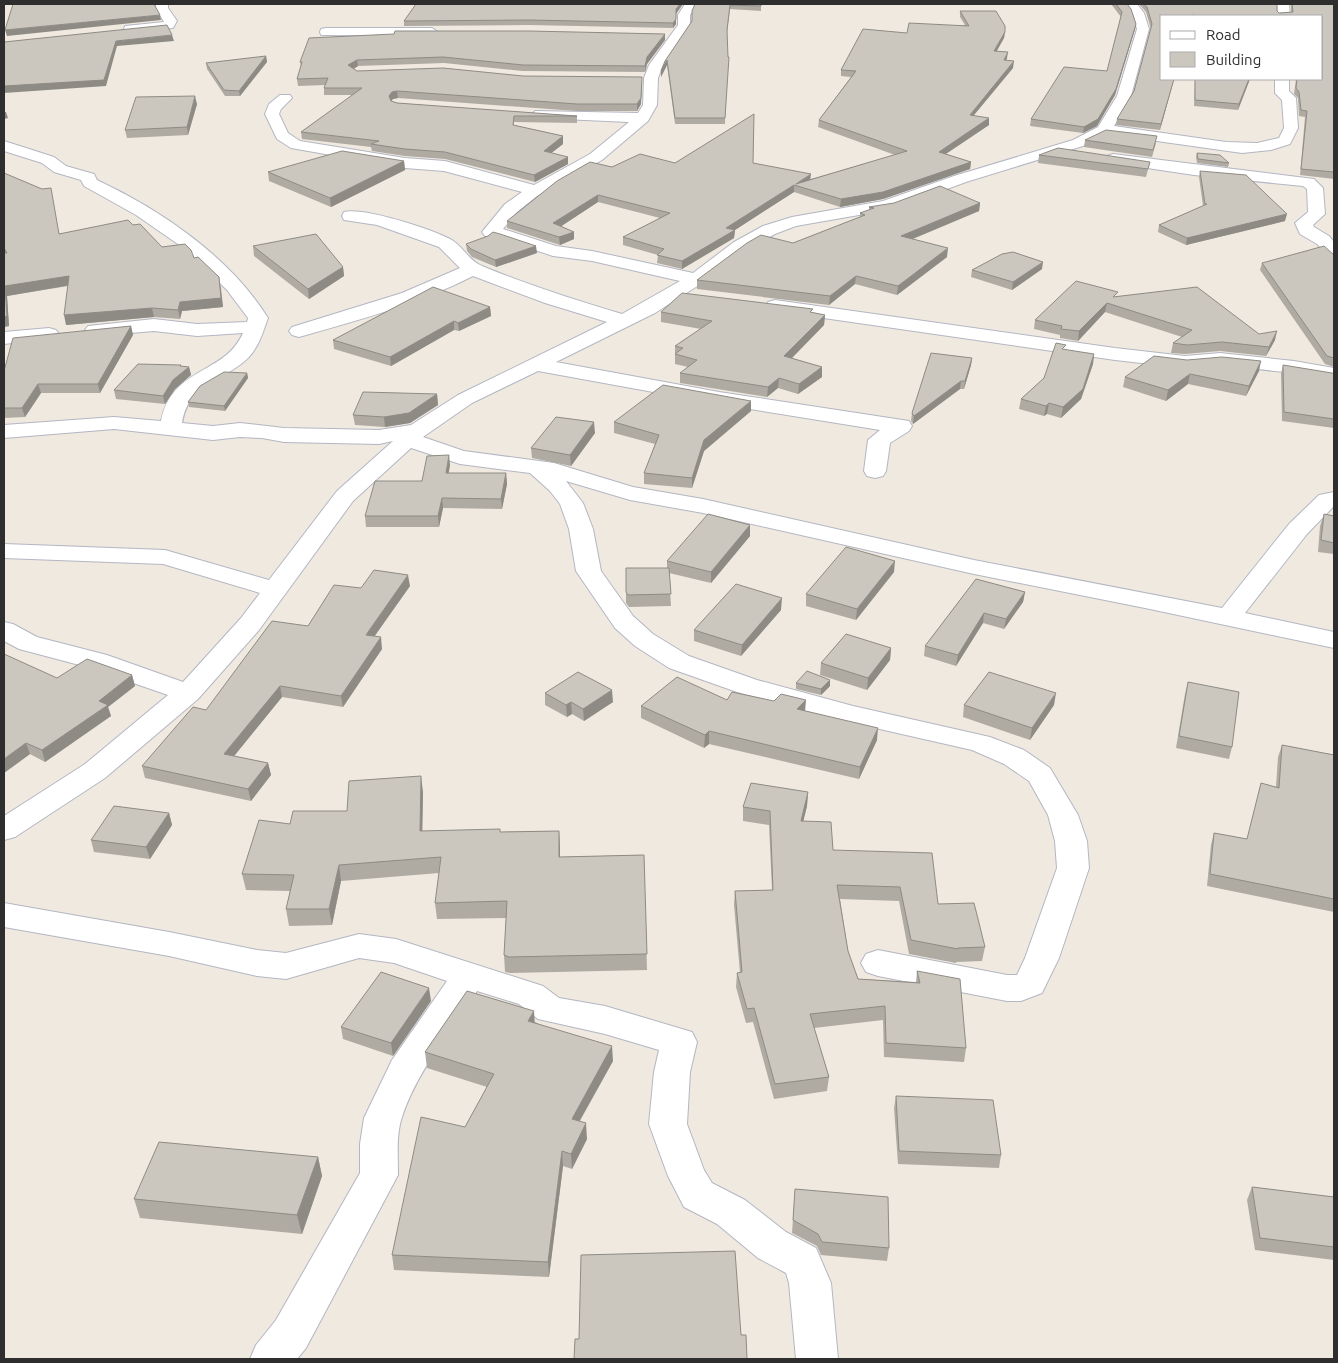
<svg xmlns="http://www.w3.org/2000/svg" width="1338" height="1363" font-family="Ubuntu,sans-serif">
<rect width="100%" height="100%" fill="#f0e9df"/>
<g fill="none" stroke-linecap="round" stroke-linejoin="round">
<g stroke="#b3b6c3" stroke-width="2">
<path id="minor" d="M 156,4 L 168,4 L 168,8 L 177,21 L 173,28 L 125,32 L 124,29 L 125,26 L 164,22 L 156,8 Z
M 685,4 L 697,4 L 690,15 L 690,25 L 663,65 L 658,78 L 657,105 L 648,121 L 602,160 L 537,196 L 517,212 L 503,229 L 556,246 L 592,251 L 693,273 L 734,242 L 763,226 L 792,217 L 883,201 L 954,176 L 1073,140 L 1098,127 L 1117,96 L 1137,29 L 1132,13 L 1125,4 L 1137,4 L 1144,13 L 1149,29 L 1131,96 L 1114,126 L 1226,142 L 1257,143 L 1279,138 L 1284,128 L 1282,100 L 1275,93 L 1275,79 L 1289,79 L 1289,91 L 1296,98 L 1298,128 L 1290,144 L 1271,150 L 1242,153 L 1107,134 L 1083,146 L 966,182 L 893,209 L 796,226 L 775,234 L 746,250 L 710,278 L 655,313 L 556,362 L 719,392 L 909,421 L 912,426 L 909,431 L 890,443 L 886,471 L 883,476 L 875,478 L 867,476 L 864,471 L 868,440 L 880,430 L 719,404 L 538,371 L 472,403 L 423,437 L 464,451 L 554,463 L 633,487 L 703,499 L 974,560 L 1222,608 L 1289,524 L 1319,495 L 1334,492 L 1334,506 L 1307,534 L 1245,613 L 1334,632 L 1334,648 L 1145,608 L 974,574 L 703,513 L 630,500 L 566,481 L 583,503 L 593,529 L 601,571 L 633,616 L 653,634 L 689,656 L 757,680 L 853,706 L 990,737 L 1024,750 L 1050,768 L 1078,815 L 1087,841 L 1089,868 L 1059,958 L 1042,993 L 1021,1001 L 1007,1001 L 878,976 L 866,972 L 861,963 L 866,954 L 878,950 L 1007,975 L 1017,975 L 1025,958 L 1057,868 L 1055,841 L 1048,815 L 1029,781 L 1004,764 L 972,750 L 840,720 L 737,692 L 669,668 L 635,646 L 615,628 L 576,571 L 569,529 L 560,504 L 550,491 L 530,473 L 460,464 L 411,448 L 353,501 L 259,630 L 198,699 L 105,778 L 15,837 L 4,840 L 4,816 L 85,764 L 168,695 L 87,667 L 19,649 L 4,641 L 4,622 L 13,624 L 37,637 L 107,655 L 183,682 L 241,618 L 260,593 L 163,564 L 4,558 L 4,544 L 165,550 L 269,580 L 337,491 L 393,441 L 379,444 L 284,442 L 262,438 L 240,437 L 213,440 L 114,429 L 4,438 L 4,425 L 114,417 L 161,421 C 172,366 225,375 243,333 L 197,336 L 154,331 L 95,336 L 88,334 L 85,330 L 88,326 L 154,319 L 197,324 L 247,322 L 248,318 L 227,290 L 185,249 L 136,215 L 84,186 L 81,180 L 54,172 L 42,163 L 4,151 L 4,141 L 54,157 L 66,166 L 94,174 L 97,180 C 161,210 230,257 268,318 C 263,332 259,346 249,357 C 222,384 190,379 182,423 L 213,426 L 240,423 L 284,428 L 379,430 L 411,425 L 458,395 L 607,322 L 545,303 L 473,276 C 420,303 363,319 306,335 L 299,337 L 292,335 L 289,331 L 292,327 L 402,293 L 460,268 L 439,247 L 377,225 L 344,220 L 342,216 L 344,212 C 364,207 431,229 450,239 C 462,245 469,261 482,266 C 528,285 575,300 622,314 L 680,281 L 592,261 L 553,256 L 501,239 L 485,236 L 482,232 L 505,204 L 522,192 L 444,171 L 405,168 L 291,148 L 277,139 L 265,114 L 269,104 L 280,95 L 290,95 L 292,98 L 281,109 L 279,114 L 288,133 L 300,141 L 405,158 L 445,161 L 534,185 L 590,154 L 629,122 L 540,118 L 535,117 L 533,114 L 535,111 L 638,113 L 643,105 L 644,78 L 649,65 L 678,25 L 678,15 Z
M 1277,4 L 1289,4 L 1290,16 L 1278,16 Z
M 326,28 L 432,28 L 438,32 L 432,36 L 321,35 L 320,32 L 321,29 Z
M 1113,154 L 1314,179 L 1323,188 L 1325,214 L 1313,225 L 1314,227 L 1329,236 L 1334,242 L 1334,257 L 1328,256 L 1317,244 L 1300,234 L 1295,223 L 1308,212 L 1307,189 L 1303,186 L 1194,175 L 1107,162 L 1105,159 L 1107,156 Z
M 775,300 L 1115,348 L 1185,356 L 1220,353 L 1294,361 L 1334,368 L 1334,380 L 1294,373 L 1220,365 L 1185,368 L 1115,360 L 768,310 L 765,306 L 768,302 Z
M 49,328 L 56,330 L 59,334 L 56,338 L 4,344 L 4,332 Z
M 4,903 L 169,932 L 257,950 L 286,953 L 359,934 L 396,939 L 543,986 L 559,998 L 605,1006 L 692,1032 L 697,1042 L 690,1072 L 687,1124 L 704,1170 L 712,1183 L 745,1200 L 786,1232 L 816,1248 L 831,1283 L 838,1359 L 796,1359 L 789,1283 L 786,1273 L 758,1258 L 717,1224 L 684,1207 L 668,1176 L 649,1124 L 654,1072 L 659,1050 L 605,1034 L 538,1019 L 519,1004 L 477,991 C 451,1031 417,1071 402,1117 C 396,1135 398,1156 398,1175 L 306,1348 L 297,1359 L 250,1359 L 256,1345 L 276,1320 L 360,1173 L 360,1144 L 364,1118 L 392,1060 L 447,981 L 394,963 L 359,958 L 286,979 L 257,976 L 169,956 L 4,927 Z"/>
</g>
<use href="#minor" fill="#fff" fill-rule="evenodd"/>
</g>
<path fill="#afaba3" d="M 695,4 L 761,4 L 761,11 L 730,9 L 727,33 L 725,124 L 675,124 L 667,65 L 661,77 L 661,71 L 692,21 Z
M 1111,4 L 1127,4 L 1136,24 L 1135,29 L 1115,95 L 1097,126 L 1083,133 L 1030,126 L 1031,119 L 1107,71 L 1121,17 Z
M 1139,4 L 1277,4 L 1277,11 L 1279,13 L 1291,12 L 1291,4 L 1334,4 L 1334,179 L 1300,175 L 1305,117 L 1299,116 L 1298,98 L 1294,94 L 1296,79 L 1322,79 L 1322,16 L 1162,16 L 1174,79 L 1160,130 L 1116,125 L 1117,119 L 1134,91 L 1151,29 L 1146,12 Z
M 960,11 L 1005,32 L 1004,38 L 997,51 L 1007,58 L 1006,61 L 1013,68 L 974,115 L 989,125 L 946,154 L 971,162 L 970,169 L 883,199 L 840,207 L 794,192 L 735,230 L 734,238 L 682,269 L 657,263 L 658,255 L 623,245 L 623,237 L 660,218 L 598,202 L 561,226 L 574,232 L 574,239 L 560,245 L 507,228 L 507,221 L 612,167 L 675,163 L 753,163 L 811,179 L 895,155 L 818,127 L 819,120 L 851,77 L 841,76 L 841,70 L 907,33 L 965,25 L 960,17 Z
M 676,14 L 676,24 L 673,28 L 529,25 L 404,26 L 404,21 Z
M 665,40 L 647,64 L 645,72 L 523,71 L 444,63 L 358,66 L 354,69 L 357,71 L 641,104 L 637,111 L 577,111 L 398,98 L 393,99 L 391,101 L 397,103 L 577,116 L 577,123 L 514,122 L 514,125 L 563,136 L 563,144 L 551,153 L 568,164 L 535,182 L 445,159 L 405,156 L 372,151 L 371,147 L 302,139 L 301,132 L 353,95 L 324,95 L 324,88 L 325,85 L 298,86 L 297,79 L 301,66 L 300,62 Z
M 266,56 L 267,62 L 240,96 L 225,96 L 207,69 L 206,63 Z
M 1195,79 L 1250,79 L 1238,110 L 1194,106 Z
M 197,104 L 188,135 L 127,138 L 125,130 Z
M 1085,140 L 1156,143 L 1152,157 L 1084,147 Z
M 1197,153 L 1229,163 L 1228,167 L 1197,163 L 1196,157 Z
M 1039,155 L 1150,162 L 1146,177 L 1038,163 Z
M 404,161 L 405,170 L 331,207 L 269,181 L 268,172 Z
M 1200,171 L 1285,221 L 1186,245 L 1158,232 L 1159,225 L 1203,206 L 1199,177 Z
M 4,173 L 60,234 L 133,225 L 162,247 L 194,258 L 221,287 L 223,307 L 182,311 L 180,319 L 154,317 L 66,325 L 68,286 L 7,296 L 9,326 L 4,327 Z
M 980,203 L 979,211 L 913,239 L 947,257 L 897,295 L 855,284 L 829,305 L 697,289 L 697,280 L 860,217 L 860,213 L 869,210 L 869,207 Z
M 466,244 L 537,253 L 496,267 L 472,257 L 467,251 Z
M 253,246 L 343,267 L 344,276 L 309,299 L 254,256 Z
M 1334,255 L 1334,367 L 1325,364 L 1260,270 L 1262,263 Z
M 1042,269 L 1012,290 L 971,277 L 972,270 Z
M 1118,297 L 1259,334 L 1275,340 L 1266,356 L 1220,351 L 1185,354 L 1171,353 L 1173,343 L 1182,337 L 1105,312 L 1078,341 L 1060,338 L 1060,335 L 1034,329 L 1035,320 Z
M 490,307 L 491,316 L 459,331 L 454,330 L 391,366 L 334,349 L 333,340 Z
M 661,312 L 813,313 L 825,315 L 824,325 L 792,358 L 822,367 L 822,377 L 798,394 L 778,388 L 767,397 L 680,383 L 680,373 L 688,367 L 675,364 L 675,346 L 701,329 L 661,322 Z
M 131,326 L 133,335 L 100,393 L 41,393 L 25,417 L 4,418 L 4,371 Z
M 1065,350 L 1094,354 L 1093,364 L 1081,399 L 1061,418 L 1047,414 L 1044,416 L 1019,409 L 1021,399 L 1044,378 Z
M 972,358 L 971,365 L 964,389 L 960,389 L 913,424 L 911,421 L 912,413 Z
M 1283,365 L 1334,374 L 1334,428 L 1282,421 L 1281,374 Z
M 181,366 L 189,367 L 191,375 L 175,389 L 165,404 L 116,399 L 114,390 Z
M 1259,371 L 1246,396 L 1188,384 L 1166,401 L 1123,387 L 1125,377 Z
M 247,373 L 248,378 L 225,411 L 189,407 L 188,402 Z
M 437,394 L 438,405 L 410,423 L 385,427 L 355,425 L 353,415 Z
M 751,411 L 704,451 L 692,488 L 644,484 L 644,473 L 655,444 L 614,433 L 614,422 Z
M 595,433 L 571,466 L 532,458 L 531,448 Z
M 450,465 L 448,473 L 506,473 L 507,484 L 502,509 L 443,508 L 439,527 L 366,527 L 365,516 L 422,481 Z
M 1324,514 L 1334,516 L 1334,554 L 1318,552 L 1320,526 Z
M 750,525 L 750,536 L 711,583 L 669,573 L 671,606 L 629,607 L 626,603 L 626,568 L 667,568 L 667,561 Z
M 894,572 L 856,620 L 806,606 L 806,594 Z
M 976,579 L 1025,592 L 1023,602 L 1004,629 L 983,623 L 956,666 L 924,656 L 925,646 Z
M 410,586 L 374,636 L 382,649 L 343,707 L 282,697 L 234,756 L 268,763 L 271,775 L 251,801 L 145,778 L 142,766 L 206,710 L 308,626 L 361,588 Z
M 781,610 L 741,656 L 694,641 L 694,630 Z
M 891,648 L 890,660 L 867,690 L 820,675 L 821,663 Z
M 132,675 L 135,686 L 108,707 L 111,716 L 45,762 L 30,754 L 4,773 L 57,678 Z
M 830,680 L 830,686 L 821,695 L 796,689 L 796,683 Z
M 1188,682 L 1232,747 L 1229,759 L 1176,748 L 1185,694 Z
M 545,693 L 613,702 L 584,721 L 572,714 L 567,717 L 545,705 Z
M 727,700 L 805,711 L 877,740 L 859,779 L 709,744 L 704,748 L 641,718 L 641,706 Z
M 964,705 L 1054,705 L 1030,740 L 963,717 Z
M 1282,745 L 1334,755 L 1334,912 L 1207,886 L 1211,845 L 1214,833 L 1247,839 L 1261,783 L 1276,787 L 1278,757 Z
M 423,792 L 422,831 L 500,832 L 559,831 L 560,857 L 644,855 L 647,970 L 510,973 L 505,972 L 504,955 L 506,918 L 437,919 L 435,903 L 439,873 L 341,881 L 332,925 L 289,926 L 286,909 L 290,891 L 246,890 L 242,874 L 290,824 L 347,811 Z
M 808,792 L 807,806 L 803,821 L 833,850 L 938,904 L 985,947 L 982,961 L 956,962 L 956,963 L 909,954 L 899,901 L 840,899 L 848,951 L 858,979 L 916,982 L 917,971 L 966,1048 L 964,1062 L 884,1057 L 883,1020 L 814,1028 L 829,1077 L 827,1091 L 774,1099 L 753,1022 L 746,1023 L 736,987 L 737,973 L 740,973 L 734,905 L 735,891 L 772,890 L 769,825 L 743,821 L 743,807 Z
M 169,813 L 172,825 L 150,859 L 94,852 L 91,840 Z
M 431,1001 L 393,1056 L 343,1039 L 341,1027 Z
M 535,1022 L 613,1061 L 580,1121 L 587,1139 L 572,1169 L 563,1166 L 549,1277 L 394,1270 L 392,1255 L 465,1127 L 487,1087 L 427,1068 L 425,1052 Z
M 896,1096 L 1001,1155 L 999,1168 L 898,1164 L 894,1108 Z
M 318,1157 L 322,1176 L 302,1234 L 140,1218 L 134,1199 Z
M 1252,1187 L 1334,1197 L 1334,1260 L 1255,1250 L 1247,1200 Z
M 795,1189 L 889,1248 L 887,1261 L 821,1255 L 817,1246 L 792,1233 Z"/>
<path fill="#8e8b85" d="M 680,4 L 683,4 L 676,14 L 676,9 Z
M 160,15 L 161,20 L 7,36 L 5,30 Z
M 676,19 L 676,24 L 673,28 L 673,23 Z
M 1136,24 L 1135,29 L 1115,95 L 1097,126 L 1083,133 L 1084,127 Z
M 1005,32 L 1004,38 L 993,57 L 994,51 Z
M 665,34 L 665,40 L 647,64 L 645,72 L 645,66 L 647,57 Z
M 172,35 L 174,41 L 117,46 L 106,86 L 4,93 L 4,86 L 116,41 Z
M 1008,52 L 1007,58 L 1003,67 L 1004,60 Z
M 266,56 L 267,62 L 240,96 L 239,91 Z
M 357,60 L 358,66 L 349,71 L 348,65 Z
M 667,60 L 667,65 L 661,77 L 661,71 Z
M 1014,61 L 1013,68 L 969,121 L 970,115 Z
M 1174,79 L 1160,130 L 1161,124 Z
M 1249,79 L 1250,79 L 1238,110 L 1239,104 Z
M 642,84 L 641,104 L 637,111 L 637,104 Z
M 397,91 L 398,98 L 393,99 L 389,103 L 389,96 L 392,92 Z
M 195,96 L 197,104 L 188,135 L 187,127 Z
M 4,112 L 6,112 L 8,118 L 4,119 Z
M 989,118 L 989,125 L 938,159 L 939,152 Z
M 563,136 L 563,144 L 545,158 L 544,151 Z
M 568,157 L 568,164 L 535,182 L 534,175 Z
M 404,161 L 405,170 L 331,207 L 330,198 Z
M 971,162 L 970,169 L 883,199 L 840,207 L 841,199 Z
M 811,174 L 810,181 L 796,184 Z
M 794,185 L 794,192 L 735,230 L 734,238 L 682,269 L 682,261 L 726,228 Z
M 598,195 L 598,202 L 554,231 L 553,223 Z
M 980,203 L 979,211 L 900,244 L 901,236 Z
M 1287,214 L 1285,221 L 1186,245 L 1187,238 Z
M 574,232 L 574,239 L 560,245 L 559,237 Z
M 536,246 L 537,253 L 496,267 L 495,260 Z
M 948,248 L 947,257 L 897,295 L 898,286 Z
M 1043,262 L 1042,269 L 1012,290 L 1013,282 Z
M 343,267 L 344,276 L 309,299 L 308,289 Z
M 69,276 L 71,285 L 7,296 L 9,326 L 4,327 L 5,286 Z
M 856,276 L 855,284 L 829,305 L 830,296 Z
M 219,277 L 223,307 L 182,311 L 180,319 L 178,310 L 180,302 Z
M 1107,303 L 1105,312 L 1078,341 L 1079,331 Z
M 490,307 L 491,316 L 459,331 L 458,323 Z
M 152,308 L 154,317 L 66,325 L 64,315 Z
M 825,315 L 824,325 L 784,366 L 784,356 Z
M 454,321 L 454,330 L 391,366 L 390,357 Z
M 131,326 L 133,335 L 100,393 L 98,384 Z
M 1277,331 L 1275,340 L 1266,356 L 1269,347 Z
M 1094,354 L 1093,364 L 1081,399 L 1061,418 L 1063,407 Z
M 972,358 L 971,365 L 964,389 L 965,381 Z
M 1261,361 L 1259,371 L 1246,396 L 1249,386 Z
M 181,365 L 182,372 L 189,367 L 191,375 L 175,389 L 165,404 L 163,396 Z
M 822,367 L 822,377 L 798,394 L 799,384 Z
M 247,373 L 248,378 L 225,411 L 224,406 Z
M 1190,374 L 1188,384 L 1166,401 L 1168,390 Z
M 779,378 L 778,388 L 767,397 L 768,387 Z
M 961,381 L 960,389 L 913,424 L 914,416 Z
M 38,384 L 41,393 L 25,417 L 22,408 Z
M 437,394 L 438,405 L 410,423 L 385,427 L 384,417 Z
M 751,401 L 751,411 L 704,451 L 692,488 L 692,478 L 704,440 Z
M 1049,403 L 1047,414 L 1044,416 L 1046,406 Z
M 594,422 L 595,433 L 571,466 L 570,455 Z
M 449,455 L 450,465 L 447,483 L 446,473 Z
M 506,473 L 507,484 L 502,509 L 501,499 Z
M 442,498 L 443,508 L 439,527 L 438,516 Z
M 750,525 L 750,536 L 711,583 L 711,572 Z
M 895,561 L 894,572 L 856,620 L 857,609 Z
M 408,575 L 410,586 L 367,647 L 366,635 Z
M 1025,592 L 1023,602 L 1004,629 L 1006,619 Z
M 782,598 L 781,610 L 741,656 L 742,645 Z
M 984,613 L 983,623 L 956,666 L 958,655 Z
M 381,637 L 382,649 L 343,707 L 341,696 Z
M 891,648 L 890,660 L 867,690 L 868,678 Z
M 132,675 L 135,686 L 108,707 L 111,716 L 45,762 L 42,750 L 99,701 Z
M 830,680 L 830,686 L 821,695 L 821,689 Z
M 280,686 L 282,697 L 226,766 L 224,754 Z
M 612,690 L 613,702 L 584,721 L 583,709 Z
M 1056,693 L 1054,705 L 1030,740 L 1032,728 Z
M 806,700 L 805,712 L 797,709 Z
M 571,702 L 572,714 L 567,717 L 566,705 Z
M 878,728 L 877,740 L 859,779 L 860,767 Z
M 709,731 L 709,744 L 704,748 L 705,735 Z
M 26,743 L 30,754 L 4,773 L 4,759 Z
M 268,763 L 271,775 L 251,801 L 248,789 Z
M 421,776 L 423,792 L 422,847 L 420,831 Z
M 808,792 L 807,806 L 800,835 L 801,821 Z
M 169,813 L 172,825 L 150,859 L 146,847 Z
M 559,831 L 560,847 L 560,873 L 559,857 Z
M 339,865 L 341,881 L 332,925 L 329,909 Z
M 429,988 L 431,1001 L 393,1056 L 391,1043 Z
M 534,1011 L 535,1026 L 528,1021 Z
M 612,1046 L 613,1061 L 572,1134 L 572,1119 Z
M 586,1123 L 587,1139 L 572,1169 L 571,1154 Z
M 562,1151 L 563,1166 L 549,1277 L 548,1262 Z
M 318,1157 L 322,1176 L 302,1234 L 297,1215 Z"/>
<path fill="#cbc7be" stroke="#8e8b85" d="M 13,4 L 154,4 L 160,15 L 5,30 Z
M 416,4 L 680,4 L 676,9 L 676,19 L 673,23 L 529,20 L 404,21 Z
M 695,4 L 761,4 L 761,6 L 730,5 L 727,30 L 728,57 L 729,57 L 725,118 L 675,118 L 667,60 L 661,71 L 665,61 L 692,21 L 692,11 Z
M 1116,4 L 1127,4 L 1131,9 L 1136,24 L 1116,89 L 1098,119 L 1084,127 L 1031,119 L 1064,67 L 1107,71 L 1122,12 Z
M 1144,4 L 1277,4 L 1277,11 L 1279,13 L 1293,12 L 1292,4 L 1334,4 L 1334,172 L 1301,169 L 1307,111 L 1301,110 L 1299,92 L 1296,88 L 1297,79 L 1322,79 L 1322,16 L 1197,16 L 1192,15 L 1191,16 L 1162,16 L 1162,79 L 1174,79 L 1161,124 L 1117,119 L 1134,91 L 1152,24 L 1147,7 Z
M 960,11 L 996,11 L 1005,26 L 1005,32 L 994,51 L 1008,52 L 1004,60 L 1014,61 L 970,115 L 989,118 L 939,152 L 971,162 L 883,192 L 841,199 L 794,185 L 726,228 L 735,230 L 682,261 L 657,255 L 664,249 L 623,237 L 670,213 L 598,195 L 553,223 L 574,232 L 559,237 L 507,221 L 557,181 L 590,162 L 612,167 L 640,154 L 675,163 L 754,114 L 753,163 L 811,174 L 796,184 L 907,151 L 819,120 L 856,71 L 841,70 L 863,29 L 907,33 L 909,23 L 969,26 Z
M 167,25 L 172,35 L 116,41 L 104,80 L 4,86 L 4,42 Z
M 395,31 L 529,31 L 665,34 L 647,57 L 645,66 L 523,65 L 443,57 L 357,60 L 348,65 L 357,71 L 443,68 L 523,76 L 642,77 L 641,98 L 637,104 L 577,104 L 397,91 L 392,92 L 389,96 L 391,101 L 397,103 L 577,116 L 514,116 L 513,125 L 563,136 L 544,151 L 568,157 L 534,175 L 445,152 L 405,149 L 371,144 L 379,141 L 301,132 L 362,88 L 324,88 L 328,78 L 297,79 L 302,62 L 300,62 L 309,38 L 394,34 Z
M 266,56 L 239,91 L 224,90 L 206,63 Z
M 1195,79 L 1249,79 L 1239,104 L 1195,100 Z
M 195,96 L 187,127 L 125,130 L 136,97 Z
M 1106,130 L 1157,136 L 1153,150 L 1085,140 Z
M 1058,148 L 1150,162 L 1148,169 L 1039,155 Z
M 342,151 L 404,161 L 330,198 L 268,172 Z
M 1197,153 L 1220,155 L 1229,163 L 1198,159 Z
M 1200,171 L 1246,175 L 1287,214 L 1187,238 L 1159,225 L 1207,204 L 1205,204 Z
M 4,173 L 42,189 L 51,188 L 59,234 L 128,220 L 133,225 L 140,224 L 162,247 L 185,244 L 191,250 L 194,258 L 198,257 L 219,277 L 221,298 L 180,302 L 178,310 L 152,308 L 64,315 L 69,276 L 5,286 L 7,316 L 4,317 L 4,253 L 7,253 L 4,248 Z
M 940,186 L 980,203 L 901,236 L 948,248 L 898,286 L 856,276 L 830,296 L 697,280 L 747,243 L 761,235 L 793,243 L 865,215 L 860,213 L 874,208 L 869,207 L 894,203 Z
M 493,232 L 500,234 L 536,246 L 495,260 L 471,249 L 466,244 L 488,236 Z
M 316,234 L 343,267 L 308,289 L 253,246 Z
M 1324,246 L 1334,255 L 1334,358 L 1327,356 L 1262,263 Z
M 1013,252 L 1043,262 L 1013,282 L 972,270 L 1002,254 Z
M 1076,281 L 1118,292 L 1113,297 L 1197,287 L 1259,334 L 1277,331 L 1269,347 L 1222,342 L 1187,345 L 1173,343 L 1192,330 L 1107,303 L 1079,331 L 1061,329 L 1062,326 L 1035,320 Z
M 433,287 L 490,307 L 458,323 L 454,321 L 390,357 L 333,340 Z
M 682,293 L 813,309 L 810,312 L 825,315 L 784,356 L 822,367 L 799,384 L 779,378 L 768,387 L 680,373 L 697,360 L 675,354 L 683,348 L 675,346 L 712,321 L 661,312 Z
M 131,326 L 98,384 L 38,384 L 22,408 L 4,408 L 4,371 L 13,338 Z
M 1056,343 L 1066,345 L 1062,349 L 1094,354 L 1083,389 L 1063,407 L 1049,403 L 1046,406 L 1021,399 L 1044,378 Z
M 931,353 L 972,358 L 965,381 L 961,381 L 914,416 L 912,413 Z
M 1154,356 L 1187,360 L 1222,357 L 1261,361 L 1249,386 L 1190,374 L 1168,390 L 1125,377 Z
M 138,364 L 181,365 L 180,366 L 189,367 L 173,380 L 163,396 L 114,390 Z
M 1283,365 L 1332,373 L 1334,374 L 1334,419 L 1284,412 Z
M 224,372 L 247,373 L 224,406 L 188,402 L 200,386 Z
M 663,385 L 751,401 L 704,440 L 692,478 L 644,473 L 659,435 L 614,422 Z
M 363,392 L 437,394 L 409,413 L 384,417 L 353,415 Z
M 556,417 L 594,422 L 570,455 L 531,448 Z
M 449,455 L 446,473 L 506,473 L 501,499 L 442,498 L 438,516 L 365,516 L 375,481 L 422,481 L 427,456 Z
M 708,514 L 750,525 L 711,572 L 667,561 Z
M 1324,514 L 1334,516 L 1334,543 L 1321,540 Z
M 846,547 L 895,561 L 857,609 L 806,594 Z
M 626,568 L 669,568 L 671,594 L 628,595 L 626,592 Z
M 374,570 L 408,575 L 366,635 L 381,637 L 341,696 L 280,686 L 224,754 L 268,763 L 248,789 L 142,766 L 193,707 L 206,710 L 272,621 L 308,626 L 334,585 L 361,588 Z
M 976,579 L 1025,592 L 1006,619 L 984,613 L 958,655 L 925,646 Z
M 736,584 L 782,598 L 742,645 L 694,630 Z
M 846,634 L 891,648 L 868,678 L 821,663 Z
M 4,654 L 57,678 L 87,659 L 132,675 L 99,701 L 108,705 L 42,750 L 26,743 L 4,759 Z
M 807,671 L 830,680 L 821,689 L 796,683 Z
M 578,672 L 612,690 L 583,709 L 571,702 L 566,705 L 545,693 Z
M 989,672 L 1056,693 L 1032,728 L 964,705 Z
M 677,677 L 727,700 L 732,692 L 774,701 L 781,694 L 806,700 L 797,709 L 878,728 L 860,767 L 709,731 L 705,735 L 641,706 Z
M 1188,682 L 1239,692 L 1232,747 L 1179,736 Z
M 1282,745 L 1334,755 L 1334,899 L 1210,874 L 1214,833 L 1247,839 L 1261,783 L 1279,788 Z
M 421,776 L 420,831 L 500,829 L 500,832 L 559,831 L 559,857 L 644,855 L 647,954 L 509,957 L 504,955 L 507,901 L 435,903 L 441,857 L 339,865 L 329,909 L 286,909 L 294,875 L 242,874 L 259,820 L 290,824 L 293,811 L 347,811 L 349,781 Z
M 751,783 L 808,792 L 801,821 L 831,822 L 833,850 L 932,853 L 938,904 L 974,903 L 985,947 L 958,948 L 958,949 L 911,940 L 900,887 L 837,885 L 848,951 L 858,979 L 920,983 L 917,971 L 960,979 L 966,1048 L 886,1043 L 885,1006 L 810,1014 L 829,1077 L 775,1084 L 754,1008 L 747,1009 L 737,973 L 742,972 L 735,891 L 773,890 L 770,811 L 743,807 Z
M 114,806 L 169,813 L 146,847 L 91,840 Z
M 381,972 L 429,988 L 391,1043 L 341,1027 Z
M 467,991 L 534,1011 L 528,1021 L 612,1046 L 572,1119 L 586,1123 L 571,1154 L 562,1151 L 548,1262 L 392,1255 L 421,1117 L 465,1127 L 494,1074 L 425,1052 Z
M 896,1096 L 993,1100 L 1001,1155 L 899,1151 Z
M 159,1142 L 318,1157 L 297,1215 L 134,1199 Z
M 1252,1187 L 1334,1197 L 1334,1247 L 1260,1238 Z
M 795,1189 L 888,1197 L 889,1248 L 822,1242 L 818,1234 L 793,1220 Z
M 735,1251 L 741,1335 L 746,1335 L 747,1359 L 574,1359 L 575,1339 L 579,1339 L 581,1255 Z"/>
<rect width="1338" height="1363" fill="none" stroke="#2e2e2e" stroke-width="10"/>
<rect x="1160" y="15" width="162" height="65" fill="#ffffff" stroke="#ababab"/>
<rect x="1170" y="31" width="25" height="8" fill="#ffffff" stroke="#ababab"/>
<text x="1206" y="40" font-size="15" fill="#2e2e2e">Road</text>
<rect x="1170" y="52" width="25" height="15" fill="#cbc7be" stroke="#ababab"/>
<text x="1206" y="65" font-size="15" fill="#2e2e2e">Building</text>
</svg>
